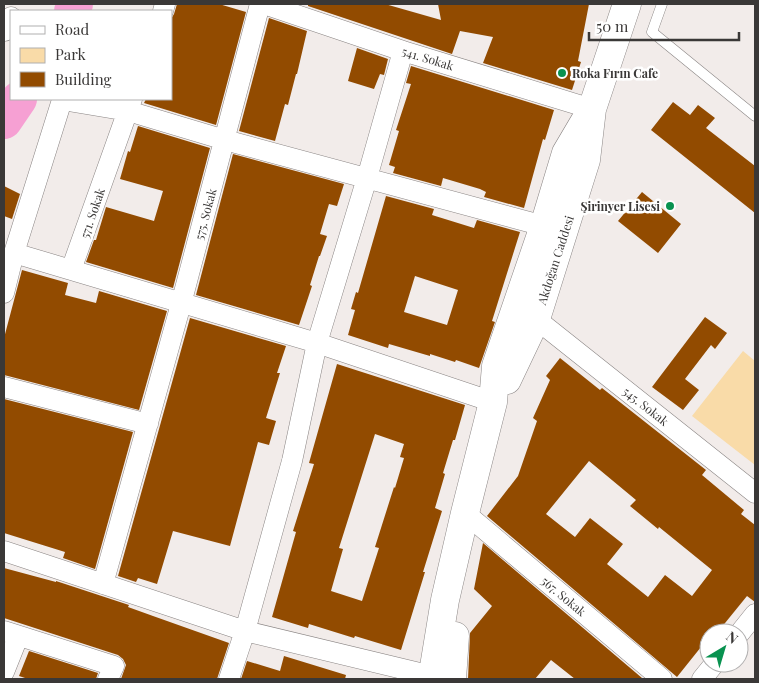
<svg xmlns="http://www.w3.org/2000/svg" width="759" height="683" font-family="'Playfair Display',serif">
<rect width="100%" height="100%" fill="#f2ecea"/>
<path fill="#f9dba8" d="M 743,351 L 755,361 L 755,465 L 692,416 Z"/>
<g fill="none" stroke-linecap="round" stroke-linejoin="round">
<path stroke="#f6a0d3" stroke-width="36" d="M 72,11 L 75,4
M 4,121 L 19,99"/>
</g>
<path fill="#924b00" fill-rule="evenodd" d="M 177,4 L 219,4 L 246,12 L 216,125 L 144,103 L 146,99 L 171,99 L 171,19 L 174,14 Z
M 308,4 L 385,4 L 441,20 L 438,4 L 589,4 L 578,61 L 581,62 L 572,90 L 483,63 L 493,37 L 460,31 L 452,54 L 308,6 Z
M 269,18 L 307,31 L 297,74 L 296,74 L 288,105 L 285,104 L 275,141 L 239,131 Z
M 357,48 L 388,59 L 384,75 L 380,74 L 374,89 L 348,81 Z
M 411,66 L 554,110 L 545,140 L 543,139 L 524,208 L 484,197 L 486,192 L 480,189 L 443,178 L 441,186 L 393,173 L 395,167 L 389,165 L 399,131 L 396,130 L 411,84 L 406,83 Z
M 673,102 L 690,115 L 698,105 L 715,118 L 706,128 L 755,166 L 755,213 L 651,130 Z
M 138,126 L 210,148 L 173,288 L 86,262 L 94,240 L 96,240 L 106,207 L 154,221 L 163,191 L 120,179 L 128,151 L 130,152 Z
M 233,154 L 344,184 L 337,206 L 329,204 L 320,234 L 327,236 L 320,256 L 319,256 L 310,285 L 312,286 L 299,325 L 196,295 Z
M 4,186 L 20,194 L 12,219 L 4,216 Z
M 642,192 L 681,224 L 658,253 L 618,221 Z
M 386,196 L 434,209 L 432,215 L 474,228 L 477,220 L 520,232 L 492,321 L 495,322 L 479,368 L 456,360 L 455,362 L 430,354 L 430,356 L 389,344 L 388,348 L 348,335 L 355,310 L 351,309 L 356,292 L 358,293 ZM 415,276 L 458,290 L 447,325 L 404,312 Z
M 22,270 L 68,283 L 65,295 L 96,303 L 99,291 L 167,311 L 139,410 L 4,375 L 4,338 Z
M 705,317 L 727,333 L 715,349 L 711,345 L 685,379 L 699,390 L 683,410 L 652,387 Z
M 190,318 L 286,346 L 277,373 L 280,373 L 266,418 L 276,421 L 269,445 L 258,442 L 230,546 L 173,531 L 157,584 L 138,578 L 136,582 L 118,576 Z
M 560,358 L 600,390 L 602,388 L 706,470 L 702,475 L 744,510 L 741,514 L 755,525 L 755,602 L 747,596 L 721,628 L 718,626 L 712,633 L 709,633 L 709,637 L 677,677 L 487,516 L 518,476 L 537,421 L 533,418 L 550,380 L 546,376 ZM 589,461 L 636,500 L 630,506 L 658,529 L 659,527 L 712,570 L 692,596 L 665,575 L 648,597 L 607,564 L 623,544 L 590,518 L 575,537 L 546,514 Z
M 337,364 L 465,405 L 455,440 L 453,440 L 443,473 L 445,474 L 435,508 L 442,511 L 423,572 L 425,572 L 401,650 L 355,636 L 354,638 L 309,624 L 308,628 L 272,617 L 296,532 L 293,531 L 314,464 L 309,463 ZM 375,434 L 404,444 L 400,457 L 404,458 L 395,488 L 394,487 L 375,547 L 379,548 L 362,601 L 331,591 L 343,549 L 339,548 Z
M 4,399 L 133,432 L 95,569 L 63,558 L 65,552 L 4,533 Z
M 483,543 L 642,678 L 642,679 L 575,679 L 551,660 L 535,679 L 468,679 L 470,633 L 492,606 L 474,589 Z
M 4,568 L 56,582 L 56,581 L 129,605 L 128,607 L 153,616 L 229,643 L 217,679 L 121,679 L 126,665 L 123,659 L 118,655 L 4,618 Z
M 29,651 L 98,673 L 96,679 L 28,679 L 19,676 Z
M 284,656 L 346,675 L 345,679 L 241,679 L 247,661 L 280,671 Z"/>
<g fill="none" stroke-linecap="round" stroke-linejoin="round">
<g stroke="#8a8584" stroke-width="11">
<path id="service" d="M 662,4 L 652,32 L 755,116"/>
</g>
<g stroke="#8a8584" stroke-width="21">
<path id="minor" d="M 264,4 L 403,51 L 592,109
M 163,11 L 165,4
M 4,30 L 5,31 L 11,17
M 14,253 L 71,270 L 132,99
M 71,270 L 317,343 L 493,402
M 4,293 L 14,253 L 62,100 L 128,111 L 225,140 L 544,226
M 524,312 L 536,319 L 755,493
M 4,387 L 148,424
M 465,513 L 662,679
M 4,551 L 245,631 L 432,676
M 103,584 L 181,304 L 260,4
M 4,631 L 114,666 L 108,679
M 739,634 L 755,614
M 4,672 L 18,637
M 229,679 L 245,631 L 292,461 L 317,343 L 367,178 L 403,51
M 702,679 L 715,663"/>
</g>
<g stroke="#8a8584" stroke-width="29">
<path id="secondary" d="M 507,380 L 536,319 L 586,160 L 592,109 L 627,4
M 432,679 L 445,600 L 465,513 L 493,402 L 496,366 L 544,226 L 566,153 L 592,109
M 452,679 L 455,636"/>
</g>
<use href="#service" stroke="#fff" stroke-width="10"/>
<use href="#minor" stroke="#fff" stroke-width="20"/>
<use href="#secondary" stroke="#fff" stroke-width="28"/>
</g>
<g fill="#099250" stroke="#fff" stroke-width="2">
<circle cx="562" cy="73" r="5"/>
<circle cx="670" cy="206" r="5"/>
</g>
<g text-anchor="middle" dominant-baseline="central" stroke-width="5" stroke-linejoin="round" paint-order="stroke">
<g font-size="12" fill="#3a3837" stroke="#fff">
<text transform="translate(428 58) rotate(17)">541. Sokak</text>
<text transform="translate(92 213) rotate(-71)">571. Sokak</text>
<text transform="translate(205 214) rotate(-75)">575. Sokak</text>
<text transform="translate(555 260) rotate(-72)">Akdoğan Caddesi</text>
<text transform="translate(646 406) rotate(38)">545. Sokak</text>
<text transform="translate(564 596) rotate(40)">567. Sokak</text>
</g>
<g font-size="12" font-weight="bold" fill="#3a3837" stroke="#fff" text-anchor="start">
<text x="572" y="73">Roka Fırın Cafe</text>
<text x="660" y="206" text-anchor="end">Şirinyer Lisesi</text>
</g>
</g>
<rect width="759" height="683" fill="none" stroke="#3a3837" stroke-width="10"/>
<rect x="10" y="10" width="162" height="90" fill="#ffffff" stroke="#b0afaf"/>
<rect x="20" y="26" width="25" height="8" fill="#ffffff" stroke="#b0afaf"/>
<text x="55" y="35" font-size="15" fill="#3a3837">Road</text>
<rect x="20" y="48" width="25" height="15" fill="#f9dba8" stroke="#b0afaf"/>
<text x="55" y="60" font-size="15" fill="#3a3837">Park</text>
<rect x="20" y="72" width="25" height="15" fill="#924b00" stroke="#b0afaf"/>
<text x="55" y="85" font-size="15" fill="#3a3837">Building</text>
<g transform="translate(724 648) rotate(38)"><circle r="24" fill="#ffffff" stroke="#b0afaf"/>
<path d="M0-4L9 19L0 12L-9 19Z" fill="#099250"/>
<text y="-8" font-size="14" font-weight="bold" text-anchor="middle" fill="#3a3837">N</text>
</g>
<path d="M589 32v8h150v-8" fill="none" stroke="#3a3837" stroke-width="2.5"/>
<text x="596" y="32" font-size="15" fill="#3a3837" stroke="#ffffff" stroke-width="4" paint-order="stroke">50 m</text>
</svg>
